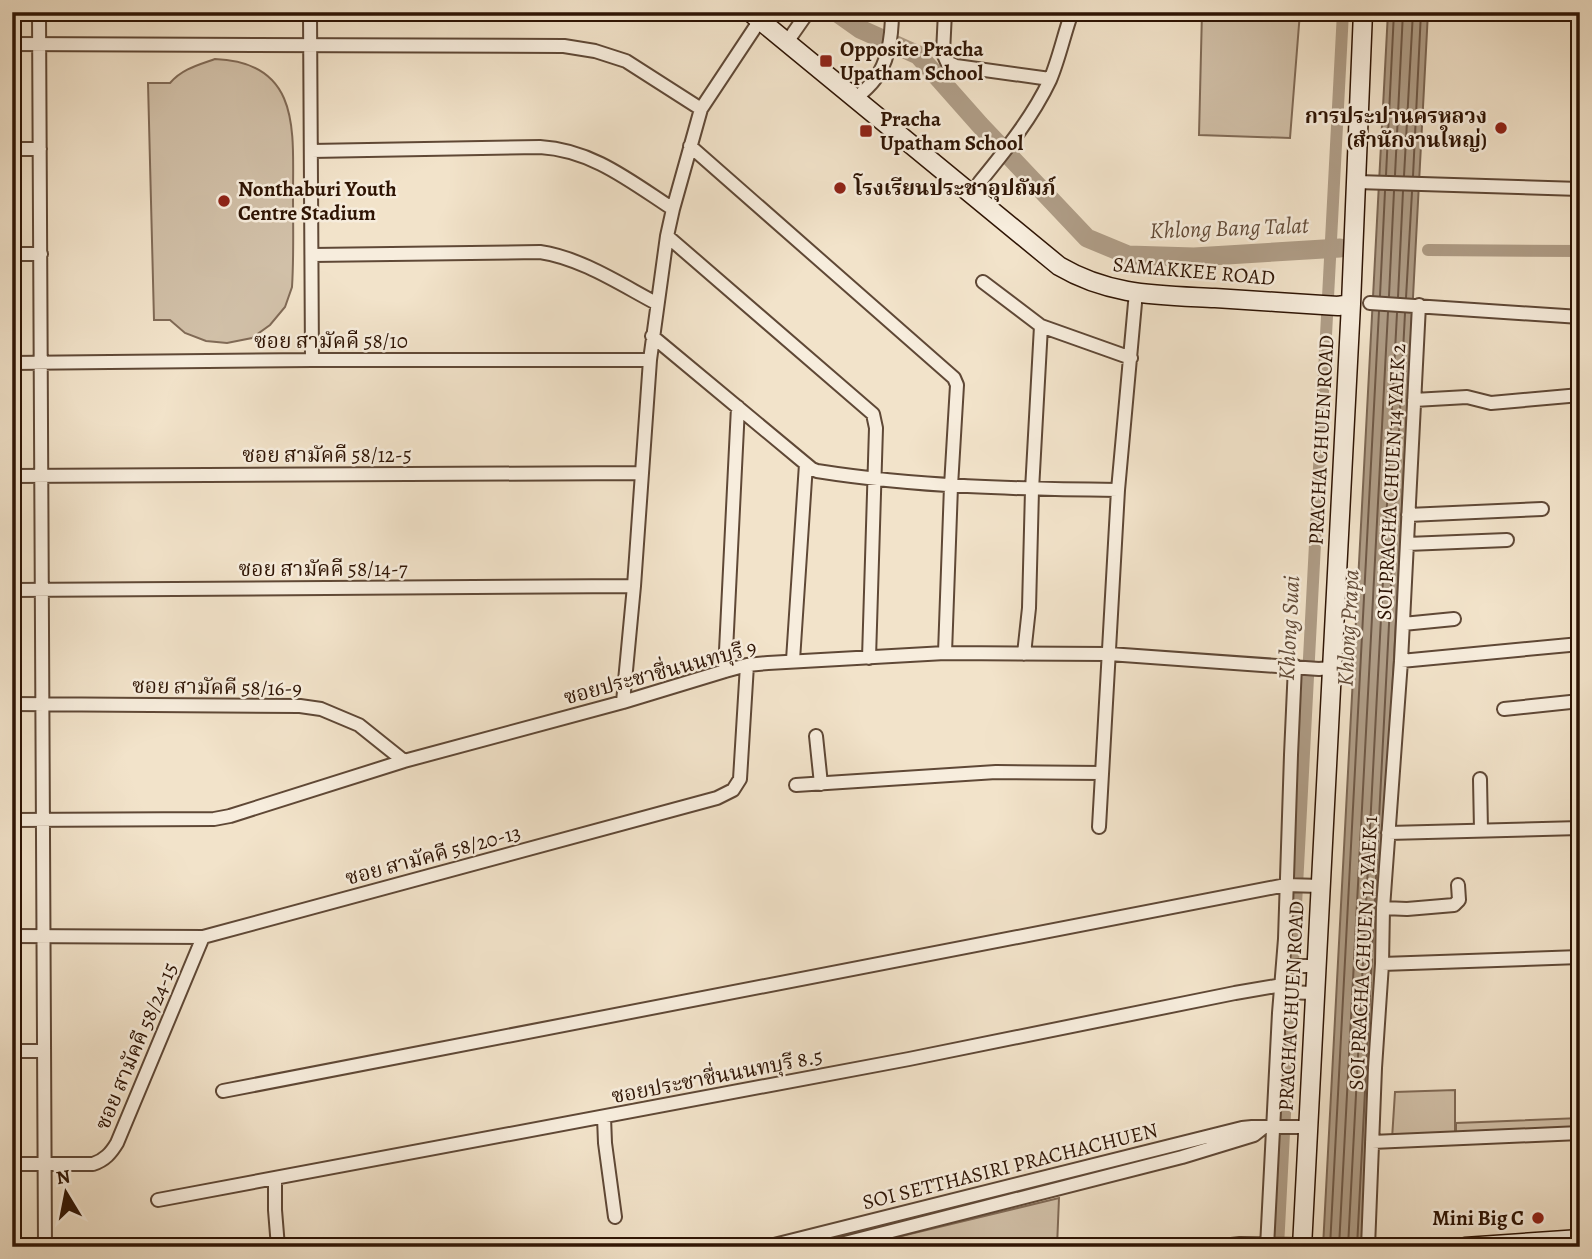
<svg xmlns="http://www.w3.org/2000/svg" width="1592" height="1259" font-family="Alegreya,'Noto Serif Thai',serif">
<rect width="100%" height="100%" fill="#f2e3ca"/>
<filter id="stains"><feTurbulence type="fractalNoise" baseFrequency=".00286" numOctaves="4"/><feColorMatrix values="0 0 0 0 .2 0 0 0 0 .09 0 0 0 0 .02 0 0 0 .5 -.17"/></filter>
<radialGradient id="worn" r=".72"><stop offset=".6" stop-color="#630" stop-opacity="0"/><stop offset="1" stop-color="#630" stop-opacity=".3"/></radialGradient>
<path fill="#d1c0a8" stroke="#806a56" stroke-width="2" d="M 1202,12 L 1300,12 L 1290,138 L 1199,135 Z
M 215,59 C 301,62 293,131 293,195 C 293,226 294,256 292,287 L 285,307 L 270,325 L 252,338 L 227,343 L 206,341 L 185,333 L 170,320 L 154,320 L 148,83 L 170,83 C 182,69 198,65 215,59 Z
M 1455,1090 L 1455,1137 L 1392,1139 L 1395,1092 Z
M 1580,1118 L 1580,1131 L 1456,1137 L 1456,1123 Z
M 1059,1198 L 1057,1247 L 907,1247 L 905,1242 L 887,1247 L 856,1247 Z"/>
<path fill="#af9d87" stroke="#7b6653" stroke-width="2" d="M 1388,12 L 1428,12 L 1363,1247 L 1323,1247 Z"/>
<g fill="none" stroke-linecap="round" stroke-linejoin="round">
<path stroke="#6e5846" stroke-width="2" d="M 1386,175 L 1394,12
M 1395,175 L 1403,12
M 1404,176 L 1413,12
M 1413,176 L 1421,12
M 1380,296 L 1385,191
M 1389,296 L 1394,191
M 1398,297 L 1403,191
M 1406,298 L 1412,192
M 1330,1247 L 1379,311
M 1339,1247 L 1388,312
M 1348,1247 L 1397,313
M 1357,1247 L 1405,313"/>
<path stroke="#af9d87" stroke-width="12" d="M 1428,250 L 1580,251
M 1278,1247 L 1343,12"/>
<path stroke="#af9d87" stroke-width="19" d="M 836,12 L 860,29 L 918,55 L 980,125 L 1087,238 L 1128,255 L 1194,257 L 1340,248"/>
<g stroke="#5f4836" stroke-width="16">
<path id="street" d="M 39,12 L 45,1247
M 310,12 L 312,360
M 945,12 L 943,53 L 947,62 L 956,66 L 1050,79
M 787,42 L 808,12
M 12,44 L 564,46 L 595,51 L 626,61 L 701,109
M 855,99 C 862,93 870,86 875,79 C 889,61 892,34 892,12
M 690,146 L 954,378 L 957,385 L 951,486 L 945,653
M 12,149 L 40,149
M 311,151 L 540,147 C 592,150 630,181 673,209
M 1357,182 L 1580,189
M 979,183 C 1005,151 1032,118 1050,80 C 1059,59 1064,34 1072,12
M 667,236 L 873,414 L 876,428 L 869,658
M 12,254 L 41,254
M 312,255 L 540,252 C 581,258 620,284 656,303
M 983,282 L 1041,326 L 1131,358
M 1370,303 L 1580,317
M 652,336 L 812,469 L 817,471 C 918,487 1017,489 1118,490
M 12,363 L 312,360 L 650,360
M 1414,400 L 1467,397 L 1491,403 L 1580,395
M 12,476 L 641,473
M 1408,515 L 1542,509
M 1407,544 L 1507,540
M 12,590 L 634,586
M 1403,624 L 1454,619
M 1024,654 L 1029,608 L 1032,490 L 1041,326
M 793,660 L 806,464
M 1401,661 L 1580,644
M 725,671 L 738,407
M 623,702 L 634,586 L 650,360 L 667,236 L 673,209 L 701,109 L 760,20
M 12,704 L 300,706 L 321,709 L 359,725 L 404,761
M 1504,709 L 1580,701
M 816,736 L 821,784
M 1480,779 L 1481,830
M 796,785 L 996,772 L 1102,773
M 12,820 L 214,819 L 230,816 L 404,761 L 623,702 L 725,671 L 747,665 L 768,663 L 945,653 L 1109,654 L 1319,669 L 1331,668
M 1099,827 L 1118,490 L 1136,292
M 1388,833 L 1580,828
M 1383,908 L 1407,909 L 1454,905 L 1459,900 L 1458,885
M 12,936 L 203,937 L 717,798 L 733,790 L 740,779 L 747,665
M 1382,964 L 1580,957
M 1283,966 L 1316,966
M 1281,992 L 1315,993
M 12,1051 L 43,1051
M 223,1091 L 1286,885 L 1320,886
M 604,1117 L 605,1143 L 615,1217
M 1372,1142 L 1580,1133
M 12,1164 L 93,1164 C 105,1160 111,1153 117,1143 L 203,937
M 275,1178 L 275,1210 L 278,1247
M 158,1200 L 909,1059 L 1235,993 L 1282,985
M 766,1247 L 1242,1128 L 1252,1127 L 1308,1127
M 829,1247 L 1182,1157 L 1254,1135 L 1264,1127
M 1214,1247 L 1240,1244 L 1302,1245
M 1267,1247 L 1279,1013 L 1285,939 L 1291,755 L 1295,666
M 1368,1247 L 1375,1068 L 1382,964 L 1383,908 L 1401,661 L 1419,305"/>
</g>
<g stroke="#2e1404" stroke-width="21">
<path id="secondary" d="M 750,12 L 1059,266 C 1110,296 1158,295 1215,298 C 1256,301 1297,303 1338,306 L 1351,304
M 1302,1247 L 1351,304 L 1363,12
M 1465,1247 L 1580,1239"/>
</g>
<use href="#street" stroke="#f7eddd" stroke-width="12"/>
<use href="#secondary" stroke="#f7eddd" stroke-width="18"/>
</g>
<g fill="#8f2418" stroke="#f7eddd" stroke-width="2.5">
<rect x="819" y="54" width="14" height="14" rx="3.5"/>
<circle cx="1501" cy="128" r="7"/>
<rect x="859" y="124" width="14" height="14" rx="3.5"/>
<circle cx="840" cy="188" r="7"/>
<circle cx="224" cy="201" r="7"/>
<circle cx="1538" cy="1218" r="7"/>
</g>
<g text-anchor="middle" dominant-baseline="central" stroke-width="5" stroke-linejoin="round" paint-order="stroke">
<g font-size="21" font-weight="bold" fill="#2e1404" stroke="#f7eddd" text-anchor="start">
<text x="840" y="49">Opposite Pracha<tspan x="840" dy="24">Upatham School</tspan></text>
<text x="1487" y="116" text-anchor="end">การประปานครหลวง<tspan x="1487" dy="24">(สำนักงานใหญ่)</tspan></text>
<text x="880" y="119">Pracha<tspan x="880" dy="24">Upatham School</tspan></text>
<text x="854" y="188">โรงเรียนประชาอุปถัมภ์</text>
<text x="238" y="189">Nonthaburi Youth<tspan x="238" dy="24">Centre Stadium</tspan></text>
<text x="1524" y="1218" text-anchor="end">Mini Big C</text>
</g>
<g font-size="21" fill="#2e1404" stroke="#f7eddd">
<text transform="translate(1194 271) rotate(5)">SAMAKKEE ROAD</text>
<text x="331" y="341">ซอย สามัคคี 58/10</text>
<text transform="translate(1321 440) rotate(-87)">PRACHA CHUEN ROAD</text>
<text x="327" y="455">ซอย สามัคคี 58/12-5</text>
<text transform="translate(1391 482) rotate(-87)">SOI PRACHA CHUEN 14 YAEK 2</text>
<text x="323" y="569">ซอย สามัคคี 58/14-7</text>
<text transform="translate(660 672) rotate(-15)">ซอยประชาชื่นนนทบุรี 9</text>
<text transform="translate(217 687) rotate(1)">ซอย สามัคคี 58/16-9</text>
<text transform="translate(433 855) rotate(-15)">ซอย สามัคคี 58/20-13</text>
<text transform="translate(1363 953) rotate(-87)">SOI PRACHA CHUEN 12 YAEK 1</text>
<text transform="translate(1291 1006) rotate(-87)">PRACHA CHUEN ROAD</text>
<text transform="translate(136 1046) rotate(-67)">ซอย สามัคคี 58/24-15</text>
<text transform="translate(717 1076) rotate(-11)">ซอยประชาชื่นนนทบุรี 8.5</text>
<text transform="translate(1010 1166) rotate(-14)">SOI SETTHASIRI PRACHACHUEN</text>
</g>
<g font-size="23" font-style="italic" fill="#624b38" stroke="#f7eddd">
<text transform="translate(1229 228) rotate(-2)">Khlong Bang Talat</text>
<text transform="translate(1289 628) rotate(-87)">Khlong Suai</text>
<text transform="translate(1348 628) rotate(-87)">Khlong Prapa</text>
</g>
</g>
<rect width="1592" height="1259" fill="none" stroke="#f2e3ca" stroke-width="42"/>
<rect x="14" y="14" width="1564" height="1231" fill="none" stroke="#2e1404" stroke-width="3.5"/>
<rect x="21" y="21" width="1550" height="1217" fill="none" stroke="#2e1404" stroke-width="2"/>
<g transform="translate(66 1193) rotate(350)" stroke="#f7eddd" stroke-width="5" paint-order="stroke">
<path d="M0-5L12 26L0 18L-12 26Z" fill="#2e1404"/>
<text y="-10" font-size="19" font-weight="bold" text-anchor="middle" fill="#2e1404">N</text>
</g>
<rect width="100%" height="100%" filter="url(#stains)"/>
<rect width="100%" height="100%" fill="url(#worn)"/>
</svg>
